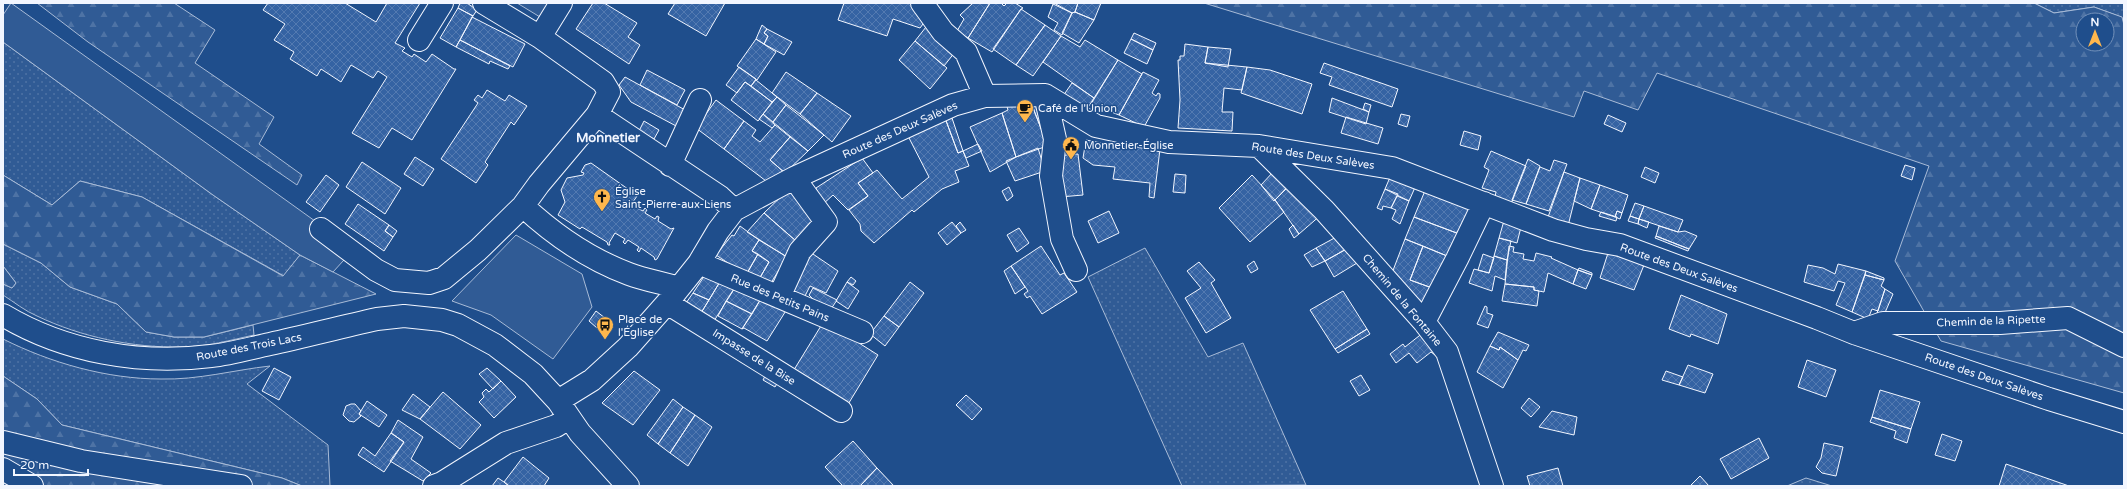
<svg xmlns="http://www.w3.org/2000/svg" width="2127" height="489" font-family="'Varela Round',sans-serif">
<defs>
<pattern id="grass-dots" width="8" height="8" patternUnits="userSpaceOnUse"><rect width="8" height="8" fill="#305b95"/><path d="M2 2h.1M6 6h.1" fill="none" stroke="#4e73a5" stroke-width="1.8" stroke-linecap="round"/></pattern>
<pattern id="forest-firs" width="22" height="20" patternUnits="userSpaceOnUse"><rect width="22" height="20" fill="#305b95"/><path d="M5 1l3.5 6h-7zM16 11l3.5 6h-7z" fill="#4e73a5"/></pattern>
<pattern id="building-cross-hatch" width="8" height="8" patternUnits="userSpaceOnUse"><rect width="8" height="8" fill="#3563a3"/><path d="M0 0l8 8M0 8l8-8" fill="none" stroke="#537ab1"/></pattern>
</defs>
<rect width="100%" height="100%" fill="#1f4e8c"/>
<path fill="url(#grass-dots)" stroke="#a8bbd7" d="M 2034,3 L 2124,3 L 2124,25 L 2121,17 L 2094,7 L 2054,13 Z
M 3,42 L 213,195 L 300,255 L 284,276 L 142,197 L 80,181 L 52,205 L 3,175 Z
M 3,244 L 41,263 L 70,287 L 117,304 L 146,332 L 174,337 L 204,337 L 253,325 L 254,335 C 231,340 206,347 182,347 C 133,348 81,337 37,316 C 25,311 14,302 3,295 L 3,284 L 12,288 L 16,283 L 3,266 Z
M 1145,248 L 1208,357 L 1243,343 L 1306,485 L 1182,486 L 1088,277 Z
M 3,339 C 51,363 107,379 161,379 C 198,380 234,370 270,366 L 247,384 L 328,445 L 330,486 L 302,486 L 282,478 L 62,425 L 37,399 L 3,376 Z
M 1806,478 L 1832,486 L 1787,486 Z"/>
<path fill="url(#forest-firs)" stroke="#a8bbd7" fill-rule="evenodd" d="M 37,3 L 174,3 L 215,30 L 195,63 L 274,117 L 259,144 L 302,175 L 297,185 L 88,42 Z
M 1204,3 L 2034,3 L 2054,13 L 2094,7 L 2122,17 L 2124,25 L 2124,393 L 1941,341 L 1895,261 L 1929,166 L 1657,73 L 1638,110 L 1584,91 L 1574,117 ZM 2083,20 L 2107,20 L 2107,44 L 2083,44 Z
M 3,175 L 52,205 L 80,181 L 142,197 L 283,276 L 300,255 L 376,294 L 204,337 L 174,337 L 146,332 L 117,304 L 70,287 L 41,263 L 3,244 Z
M 3,266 L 16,283 L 12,288 L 3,284 Z
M 3,376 L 37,399 L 62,425 L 282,478 L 302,486 L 3,486 Z"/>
<path fill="#305b95" stroke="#a8bbd7" d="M 11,3 L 354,249 L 333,272 L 300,255 L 213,195 L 3,42 L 3,15 Z
M 517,3 L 549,3 L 540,17 Z
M 516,235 L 582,274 L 592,307 L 553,359 L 491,315 L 452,301 Z"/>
<path fill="url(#building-cross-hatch)" stroke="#f2f6ff" d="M 268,3 L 345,3 L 376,22 L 387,3 L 420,3 L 395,43 L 405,48 L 402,51 L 412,57 L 414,54 L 426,62 L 432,54 L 454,69 L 456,69 L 412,140 L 392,128 L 379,148 L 352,133 L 387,77 L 378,71 L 373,78 L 351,65 L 341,82 L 321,69 L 317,76 L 290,59 L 294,52 L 274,40 L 285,24 L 263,10 Z
M 460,3 L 467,3 L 477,10 L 473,16 L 458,8 Z
M 593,3 L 604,3 L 637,23 L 628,37 L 640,45 L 629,64 L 576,29 Z
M 675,3 L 725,3 L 706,36 L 668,14 Z
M 844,3 L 915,3 L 926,20 L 920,28 L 893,19 L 887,36 L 838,20 Z
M 973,3 L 990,3 L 968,38 L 957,31 L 964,19 L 960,15 Z
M 990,3 L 1001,3 L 1004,6 L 1007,3 L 1015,3 L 1023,8 L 1021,9 L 992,52 L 968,38 Z
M 1054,3 L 1078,3 L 1075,12 L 1072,13 Z
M 1078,3 L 1101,3 L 1094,20 L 1075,12 Z
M 1053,4 L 1072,13 L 1062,35 L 1054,30 L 1058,23 L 1048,17 Z
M 458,8 L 473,16 L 456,47 L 440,38 Z
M 1021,9 L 1045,25 L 1016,65 L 993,49 Z
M 1075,12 L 1094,20 L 1079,43 L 1062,33 L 1072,13 Z
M 472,17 L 525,44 L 513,67 L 460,40 Z
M 762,25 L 767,29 L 764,33 L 768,36 L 764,44 L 756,39 Z
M 1045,25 L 1061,36 L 1033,76 L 1016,65 Z
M 926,27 L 955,52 L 944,66 L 915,41 Z
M 767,29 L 792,42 L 784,55 L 764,44 L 768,36 L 764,33 Z
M 1134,33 L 1156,43 L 1153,50 L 1131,39 Z
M 1061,36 L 1080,47 L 1085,40 L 1118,60 L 1094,98 L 1043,62 Z
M 756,39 L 776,52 L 757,80 L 737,66 Z
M 1131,39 L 1153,50 L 1147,64 L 1124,53 Z
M 460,40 L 510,66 L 508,69 L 490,61 L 489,64 L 456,47 Z
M 915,41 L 947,68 L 930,89 L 899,60 Z
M 1185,44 L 1208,47 L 1205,63 L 1247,67 L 1242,90 L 1224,88 L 1222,112 L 1233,112 L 1232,131 L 1178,128 L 1180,100 L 1178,60 L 1180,60 L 1180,56 L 1184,56 Z
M 1208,47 L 1231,49 L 1228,67 L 1205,63 Z
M 1118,60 L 1142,74 L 1119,115 L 1091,104 Z
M 1324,63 L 1398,89 L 1392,107 L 1329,85 L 1332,77 L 1320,73 Z
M 739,67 L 756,79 L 751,86 L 745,82 L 737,93 L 726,85 Z
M 1247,67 L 1270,70 L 1312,84 L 1302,114 L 1241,93 Z
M 647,70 L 685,90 L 677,105 L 640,85 Z
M 786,72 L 817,93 L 800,114 L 772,93 Z
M 1143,72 L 1159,80 L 1152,93 L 1156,96 L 1158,93 L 1160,94 L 1160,98 L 1144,127 L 1119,115 Z
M 625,77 L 687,111 L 678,127 L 631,102 L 619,85 Z
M 756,80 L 777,97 L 772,102 L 751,86 Z
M 745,82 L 772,102 L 758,121 L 731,100 Z
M 1072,83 L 1094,98 L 1087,109 L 1063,96 Z
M 487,90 L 505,101 L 509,95 L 527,106 L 514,125 L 511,122 L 485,162 L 488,165 L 476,183 L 441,159 L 478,103 L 474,100 L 478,95 L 482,98 Z
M 817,93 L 851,116 L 832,142 L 800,114 Z
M 777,97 L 786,105 L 773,122 L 763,114 Z
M 1332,98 L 1369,112 L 1366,124 L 1329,112 Z
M 716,100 L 744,121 L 724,149 L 696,128 Z
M 1030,100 L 1042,131 L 1048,130 L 1050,145 L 1016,157 L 1002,113 L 1008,110 L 1006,103 Z
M 1030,100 L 1038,103 L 1048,130 L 1042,131 Z
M 1365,103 L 1371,105 L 1369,112 L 1363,109 Z
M 786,105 L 824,135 L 808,151 L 773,122 Z
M 1002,113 L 1016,157 L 990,172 L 970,127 Z
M 763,114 L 775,125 L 772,128 L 759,119 Z
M 1401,114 L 1410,116 L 1407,127 L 1398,124 Z
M 951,115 L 963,151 L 958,153 L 945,118 Z
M 1608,115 L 1626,123 L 1622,132 L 1604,124 Z
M 1346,117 L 1383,128 L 1378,144 L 1341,133 Z
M 945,118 L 958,153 L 963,151 L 969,166 L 955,171 L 959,182 L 942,189 L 914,212 L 912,210 L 874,243 L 861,231 L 860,224 L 849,210 L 868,196 L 858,183 L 877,170 L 902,199 L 929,177 L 908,136 Z
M 644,121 L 659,130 L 654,139 L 639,131 Z
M 744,121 L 756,130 L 752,136 L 760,142 L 775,125 L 790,137 L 770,160 L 785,173 L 766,181 L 724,149 Z
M 1464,131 L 1481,136 L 1478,150 L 1460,145 Z
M 790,137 L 808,151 L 785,173 L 770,160 Z
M 1086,140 L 1117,146 L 1160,149 L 1154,198 L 1149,197 L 1150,183 L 1113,179 L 1115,167 L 1093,165 L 1083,158 Z
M 978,144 L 982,151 L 966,158 L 963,151 Z
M 1038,148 L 1045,171 L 1015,181 L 1006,161 Z
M 1491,151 L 1526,166 L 1511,204 L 1495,197 L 1496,192 L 1482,188 L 1489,170 L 1484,167 Z
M 1078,154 L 1083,195 L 1060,197 L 1056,156 Z
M 415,157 L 434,169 L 423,186 L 404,174 Z
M 862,158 L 873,173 L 858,183 L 868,196 L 848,210 L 833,195 L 822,205 L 816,188 Z
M 1528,159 L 1540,166 L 1526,204 L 1512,200 Z
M 1554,160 L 1567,164 L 1549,211 L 1526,204 L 1540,167 L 1550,171 Z
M 362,162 L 401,188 L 385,214 L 346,187 Z
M 591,163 L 635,194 L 639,193 L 631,205 L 643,211 L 645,208 L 647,210 L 645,213 L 655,219 L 657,216 L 659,217 L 658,221 L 671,229 L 674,228 L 657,259 L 655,260 L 654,257 L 641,248 L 639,252 L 637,250 L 639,247 L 628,240 L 625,244 L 623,242 L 625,239 L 615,233 L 609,243 L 610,245 L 608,245 L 607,242 L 582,227 L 580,229 L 558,215 L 565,202 L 561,190 L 567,178 L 583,175 L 584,173 L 581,172 L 585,165 Z
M 1905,165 L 1915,168 L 1912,180 L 1901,176 Z
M 1645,167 L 1659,173 L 1655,183 L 1641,177 Z
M 1274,171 L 1289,185 L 1274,201 L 1261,185 Z
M 1564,172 L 1580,178 L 1568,226 L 1547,220 Z
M 1175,174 L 1186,175 L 1185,193 L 1173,192 Z
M 326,175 L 339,185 L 320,212 L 306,202 Z
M 1252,175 L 1275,200 L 1284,212 L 1250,242 L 1219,208 Z
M 1391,175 L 1417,183 L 1409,201 L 1385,189 Z
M 1580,178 L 1600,185 L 1591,209 L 1574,201 Z
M 1291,184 L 1322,214 L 1299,234 L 1275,200 Z
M 1600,185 L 1628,195 L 1622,213 L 1617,211 L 1615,217 L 1591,209 Z
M 1427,186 L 1474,203 L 1462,235 L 1414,217 Z
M 1009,187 L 1013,196 L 1007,201 L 1002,191 Z
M 790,188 L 816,216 L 796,241 L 764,213 Z
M 1385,189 L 1398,194 L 1391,208 L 1383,206 L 1382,210 L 1377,208 Z
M 1397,196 L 1409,201 L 1400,224 L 1392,219 L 1396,210 L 1391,208 Z
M 1635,203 L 1644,206 L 1639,219 L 1630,216 Z
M 358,204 L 389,225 L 385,231 L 393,237 L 384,251 L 345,224 Z
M 1644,206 L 1683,220 L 1678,232 L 1639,219 Z
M 1109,211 L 1119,233 L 1098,243 L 1088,221 Z
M 1617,211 L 1622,213 L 1620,219 L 1615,217 Z
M 1601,212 L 1617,217 L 1616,221 L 1599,216 Z
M 764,213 L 796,241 L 787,251 L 790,253 L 787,257 L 747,232 Z
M 1630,216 L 1639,219 L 1638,224 L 1628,221 Z
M 1414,217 L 1462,235 L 1452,258 L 1405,239 Z
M 1505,217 L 1522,223 L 1517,243 L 1499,238 Z
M 1639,219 L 1649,222 L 1647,228 L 1638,224 Z
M 952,222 L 961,233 L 947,245 L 938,233 Z
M 960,222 L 966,230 L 961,233 L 956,226 Z
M 389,225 L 397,231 L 393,237 L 385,231 Z
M 1293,225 L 1299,234 L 1294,238 L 1289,229 Z
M 740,226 L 759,240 L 752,251 L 758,254 L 746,275 L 716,255 L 732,235 L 734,236 Z
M 1659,226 L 1678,232 L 1685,231 L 1697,236 L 1689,249 L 1656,236 Z
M 1019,228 L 1029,243 L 1017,252 L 1007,235 Z
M 1340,235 L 1350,247 L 1325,261 L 1316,248 Z
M 1656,236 L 1689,249 L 1688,251 L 1655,238 Z
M 1499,238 L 1511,241 L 1507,260 L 1494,256 Z
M 1405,239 L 1423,246 L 1410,280 L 1435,289 L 1425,307 L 1392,273 Z
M 759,240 L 787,257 L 769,286 L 758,281 L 769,262 L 752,251 Z
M 1041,246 L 1060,275 L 1064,273 L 1077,292 L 1042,314 L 1030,296 L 1027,298 L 1024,294 L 1028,291 L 1011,266 Z
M 1423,246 L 1452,258 L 1435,289 L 1410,280 Z
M 1509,246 L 1514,247 L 1513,252 L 1524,254 L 1523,259 L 1534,261 L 1536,253 L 1552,257 L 1551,258 L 1578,270 L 1573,284 L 1548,273 L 1544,292 L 1534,290 L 1534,287 L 1505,284 Z
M 1350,247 L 1362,260 L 1334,277 L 1325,261 Z
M 1316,248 L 1325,261 L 1312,267 L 1304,255 Z
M 810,252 L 838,271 L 826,293 L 810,286 L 804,298 L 790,291 Z
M 1608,253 L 1644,265 L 1634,290 L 1600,278 Z
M 758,254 L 769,262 L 758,281 L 746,275 Z
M 1483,254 L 1494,258 L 1489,273 L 1478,270 Z
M 1494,256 L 1507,260 L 1505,280 L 1495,276 L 1492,291 L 1469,283 L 1474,269 L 1489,273 Z
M 1254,261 L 1258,269 L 1251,273 L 1247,266 Z
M 1199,262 L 1215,280 L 1211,283 L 1231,318 L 1206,333 L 1185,298 L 1201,288 L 1187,271 Z
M 1838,264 L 1866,271 L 1852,312 L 1836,305 L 1845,283 L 1838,281 L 1834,291 L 1804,282 L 1808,265 L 1823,268 L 1835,274 Z
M 1011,266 L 1025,287 L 1015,294 L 1004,271 Z
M 1579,268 L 1592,273 L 1592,275 L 1578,270 Z
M 1578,270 L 1592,275 L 1586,289 L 1573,284 Z
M 1866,271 L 1884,278 L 1884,280 L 1865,275 Z
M 705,275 L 721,280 L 709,300 L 693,293 Z
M 1865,275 L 1884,280 L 1881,286 L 1885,289 L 1878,311 L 1872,309 L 1868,319 L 1852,312 Z
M 851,277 L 856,281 L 853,285 L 847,282 Z
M 721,280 L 736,286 L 714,321 L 701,313 Z
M 847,282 L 859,291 L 848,309 L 836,301 Z
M 910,282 L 924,293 L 899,327 L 884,316 Z
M 1505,284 L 1534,287 L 1534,290 L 1539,291 L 1537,306 L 1502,301 Z
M 736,286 L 762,297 L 752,314 L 726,301 Z
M 813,288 L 837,300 L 831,309 L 818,304 L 809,295 Z
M 1885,289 L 1893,294 L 1884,315 L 1877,313 Z
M 1343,291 L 1367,329 L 1335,349 L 1310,310 Z
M 693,293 L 709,300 L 701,313 L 686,303 Z
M 1681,295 L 1727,314 L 1718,344 L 1691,334 L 1690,337 L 1669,329 Z
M 762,297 L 787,309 L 767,341 L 744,328 L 742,329 Z
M 726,301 L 752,314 L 742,329 L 718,316 Z
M 1485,306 L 1487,307 L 1487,313 L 1493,315 L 1488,328 L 1477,324 Z
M 596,311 L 605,318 L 597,328 L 589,321 Z
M 884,316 L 899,327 L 885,346 L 870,334 Z
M 824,321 L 878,355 L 847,406 L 792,373 Z
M 1367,329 L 1370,334 L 1338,353 L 1335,349 Z
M 1424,332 L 1438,353 L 1435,355 L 1431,352 L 1417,363 L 1409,353 L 1396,363 L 1390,354 L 1403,344 L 1405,347 Z
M 1498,332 L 1529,345 L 1526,351 L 1523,350 L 1518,360 L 1500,347 L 1499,350 L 1490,346 Z
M 1490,346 L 1499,350 L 1500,347 L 1518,360 L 1503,388 L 1477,372 Z
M 1807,360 L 1836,370 L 1826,397 L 1798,387 Z
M 1688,365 L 1713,374 L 1705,393 L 1679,385 Z
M 274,368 L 291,377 L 279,400 L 262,391 Z
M 487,368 L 501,381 L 493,389 L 479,374 Z
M 768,370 L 781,377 L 775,387 L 763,380 Z
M 634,371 L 660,390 L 633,425 L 602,403 Z
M 1666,371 L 1683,377 L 1679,385 L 1662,380 Z
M 1361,375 L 1370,390 L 1359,396 L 1350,381 Z
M 501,381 L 516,397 L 494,418 L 479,402 L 484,397 L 482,393 L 486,389 L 489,392 Z
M 1880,390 L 1920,402 L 1911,429 L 1872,417 Z
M 443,392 L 481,425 L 460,449 L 420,419 Z
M 413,394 L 430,407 L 420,419 L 402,410 Z
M 966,395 L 982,409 L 972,420 L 956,405 Z
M 1529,398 L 1540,407 L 1531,417 L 1521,408 Z
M 673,399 L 683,407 L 658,444 L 647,435 Z
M 367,401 L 387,415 L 379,427 L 359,414 Z
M 351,404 L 355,404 L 361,411 L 359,414 L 361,416 L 354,422 L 349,421 L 343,415 L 346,406 Z
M 683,407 L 695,415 L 670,453 L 658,444 Z
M 1552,411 L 1577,417 L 1574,435 L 1539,427 Z
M 695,415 L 712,427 L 688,466 L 670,453 Z
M 1872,417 L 1911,429 L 1907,443 L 1894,438 L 1896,431 L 1870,422 Z
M 398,420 L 423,437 L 411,459 L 431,473 L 423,481 L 390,461 L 404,442 L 391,433 Z
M 391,433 L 404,442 L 384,472 L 358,455 L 363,447 L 375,456 Z
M 1942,434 L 1962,441 L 1955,461 L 1935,455 Z
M 1759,438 L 1769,458 L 1731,479 L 1720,459 Z
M 853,441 L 877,468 L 860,486 L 843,486 L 825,467 Z
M 1824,443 L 1843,447 L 1836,476 L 1822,473 L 1816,467 L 1821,458 Z
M 523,457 L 549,478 L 544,486 L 509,486 L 504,482 Z
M 2006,464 L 2069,486 L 1999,486 Z
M 877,468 L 894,486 L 860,486 Z
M 1558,468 L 1563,486 L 1530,486 L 1527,476 Z
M 1700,476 L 1709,486 L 1690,486 Z
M 498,478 L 504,482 L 509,486 L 492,486 Z"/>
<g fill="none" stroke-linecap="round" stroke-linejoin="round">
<g stroke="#f2f6ff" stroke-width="24">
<path id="minor" d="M 922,3 L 943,32 L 966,52 L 985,96
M 540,37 L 561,3
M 419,40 L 442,3
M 1045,95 L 1055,139 L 1051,176 L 1062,239 L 1076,270
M 597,115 L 720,197 L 734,210
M 1259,146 L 1324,210 L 1424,322 L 1447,352 L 1492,486
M 670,165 L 700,100
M 523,206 C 553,234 589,259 629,274 C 645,280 663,283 679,288
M 321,229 L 376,270 L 395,280 L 429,283 L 444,278 L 478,250 L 523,206 L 539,184 L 597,115 L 609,92 L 603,82 L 540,37 L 484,3
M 699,263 L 862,332
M 779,297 L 800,251 L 826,222 L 794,178
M 667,303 L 841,411
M 3,315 C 65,352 140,365 211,356 C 231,354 251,348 270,344 C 306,336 341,327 377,319 L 404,316 L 442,320 L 458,325 L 495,345 L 533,374 L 558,401 L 580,433 L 628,486
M 1424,322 L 1457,259 L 1484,203
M 1854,333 L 1883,323 L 2000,323 L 2068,318 L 2124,346
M 558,401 L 592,380 L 628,347 L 667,303 L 699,263 L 718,231 L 734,210 L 794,178 L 953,105 L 985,96 L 1045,95 L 1096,126 L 1169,142 L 1259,146 L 1392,168 L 1553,230 L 1586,239 L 1620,245 L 1817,318 L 1854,333 L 2049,399 L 2124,422
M 3,442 L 81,461 L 241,486
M 3,469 L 32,486
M 434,486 L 442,483 L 506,443 L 556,426 L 569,418"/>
</g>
<use href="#minor" stroke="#1f4e8c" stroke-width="22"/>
</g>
<defs>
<g id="cafe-pin" transform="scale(0.9)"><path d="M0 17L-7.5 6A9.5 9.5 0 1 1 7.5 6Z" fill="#ffb74d" stroke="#1f4e8c"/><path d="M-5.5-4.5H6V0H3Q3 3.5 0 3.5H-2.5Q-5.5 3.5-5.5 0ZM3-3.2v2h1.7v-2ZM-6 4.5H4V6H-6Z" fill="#111"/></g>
<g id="civic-pin" transform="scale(0.9)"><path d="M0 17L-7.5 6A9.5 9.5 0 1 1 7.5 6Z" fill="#ffb74d" stroke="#1f4e8c"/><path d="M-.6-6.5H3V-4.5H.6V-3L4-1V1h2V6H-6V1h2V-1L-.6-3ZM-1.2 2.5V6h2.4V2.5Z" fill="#111"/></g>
<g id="church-pin" transform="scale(0.9)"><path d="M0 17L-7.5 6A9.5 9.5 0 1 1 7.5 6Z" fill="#ffb74d" stroke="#1f4e8c"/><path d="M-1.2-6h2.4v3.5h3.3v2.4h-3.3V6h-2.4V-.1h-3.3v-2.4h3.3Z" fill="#111"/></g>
<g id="bus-pin" transform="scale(0.9)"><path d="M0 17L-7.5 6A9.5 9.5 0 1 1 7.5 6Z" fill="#ffb74d" stroke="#1f4e8c"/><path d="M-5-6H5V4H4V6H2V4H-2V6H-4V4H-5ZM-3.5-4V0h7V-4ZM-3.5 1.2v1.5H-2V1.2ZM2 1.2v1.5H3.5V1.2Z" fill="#111"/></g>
</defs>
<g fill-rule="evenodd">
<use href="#cafe-pin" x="1025" y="108"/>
<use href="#civic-pin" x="1071" y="145"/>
<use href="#church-pin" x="602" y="197"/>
<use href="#bus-pin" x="605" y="325"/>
</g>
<g text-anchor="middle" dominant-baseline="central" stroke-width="3" stroke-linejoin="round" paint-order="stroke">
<g font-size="11" fill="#f2f6ff" stroke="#1f4e8c" text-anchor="start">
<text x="1038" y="108">Café de l'Union</text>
<text x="1084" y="145">Monnetier-Église</text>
<text x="615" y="191">Église<tspan x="615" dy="13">Saint-Pierre-aux-Liens</tspan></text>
<text x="618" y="319">Place de<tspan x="618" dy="13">l'Église</tspan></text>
</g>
<g font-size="11" fill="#f2f6ff" stroke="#1f4e8c">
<text transform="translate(900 130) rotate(-24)">Route des Deux Salèves</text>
<text transform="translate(1313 156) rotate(9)">Route des Deux Salèves</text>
<text transform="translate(1679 268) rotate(20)">Route des Deux Salèves</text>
<text transform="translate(780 298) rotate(23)">Rue des Petits Pains</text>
<text transform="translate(1402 300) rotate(50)">Chemin de la Fontaine</text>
<text transform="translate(1991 321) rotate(-2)">Chemin de la Ripette</text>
<text transform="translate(249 347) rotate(-11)">Route des Trois Lacs</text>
<text transform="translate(754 357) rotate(32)">Impasse de la Bise</text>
<text transform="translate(1984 377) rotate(19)">Route des Deux Salèves</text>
</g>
<g font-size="13" font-weight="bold" fill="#f2f6ff" stroke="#1f4e8c">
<text x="608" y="138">Monnetier</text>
</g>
</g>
<rect width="2127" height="489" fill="none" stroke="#f2f6ff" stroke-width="8"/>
<g transform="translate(2095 32)"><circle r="19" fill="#1f4e8c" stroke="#7391ba"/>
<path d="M0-3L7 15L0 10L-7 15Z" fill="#ffb74d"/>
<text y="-6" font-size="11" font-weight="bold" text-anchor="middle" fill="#f2f6ff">N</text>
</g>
<path d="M14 469v6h74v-6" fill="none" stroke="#f2f6ff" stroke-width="2"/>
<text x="20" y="469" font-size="12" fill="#f2f6ff" stroke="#1f4e8c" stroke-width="3" paint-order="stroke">20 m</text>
</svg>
